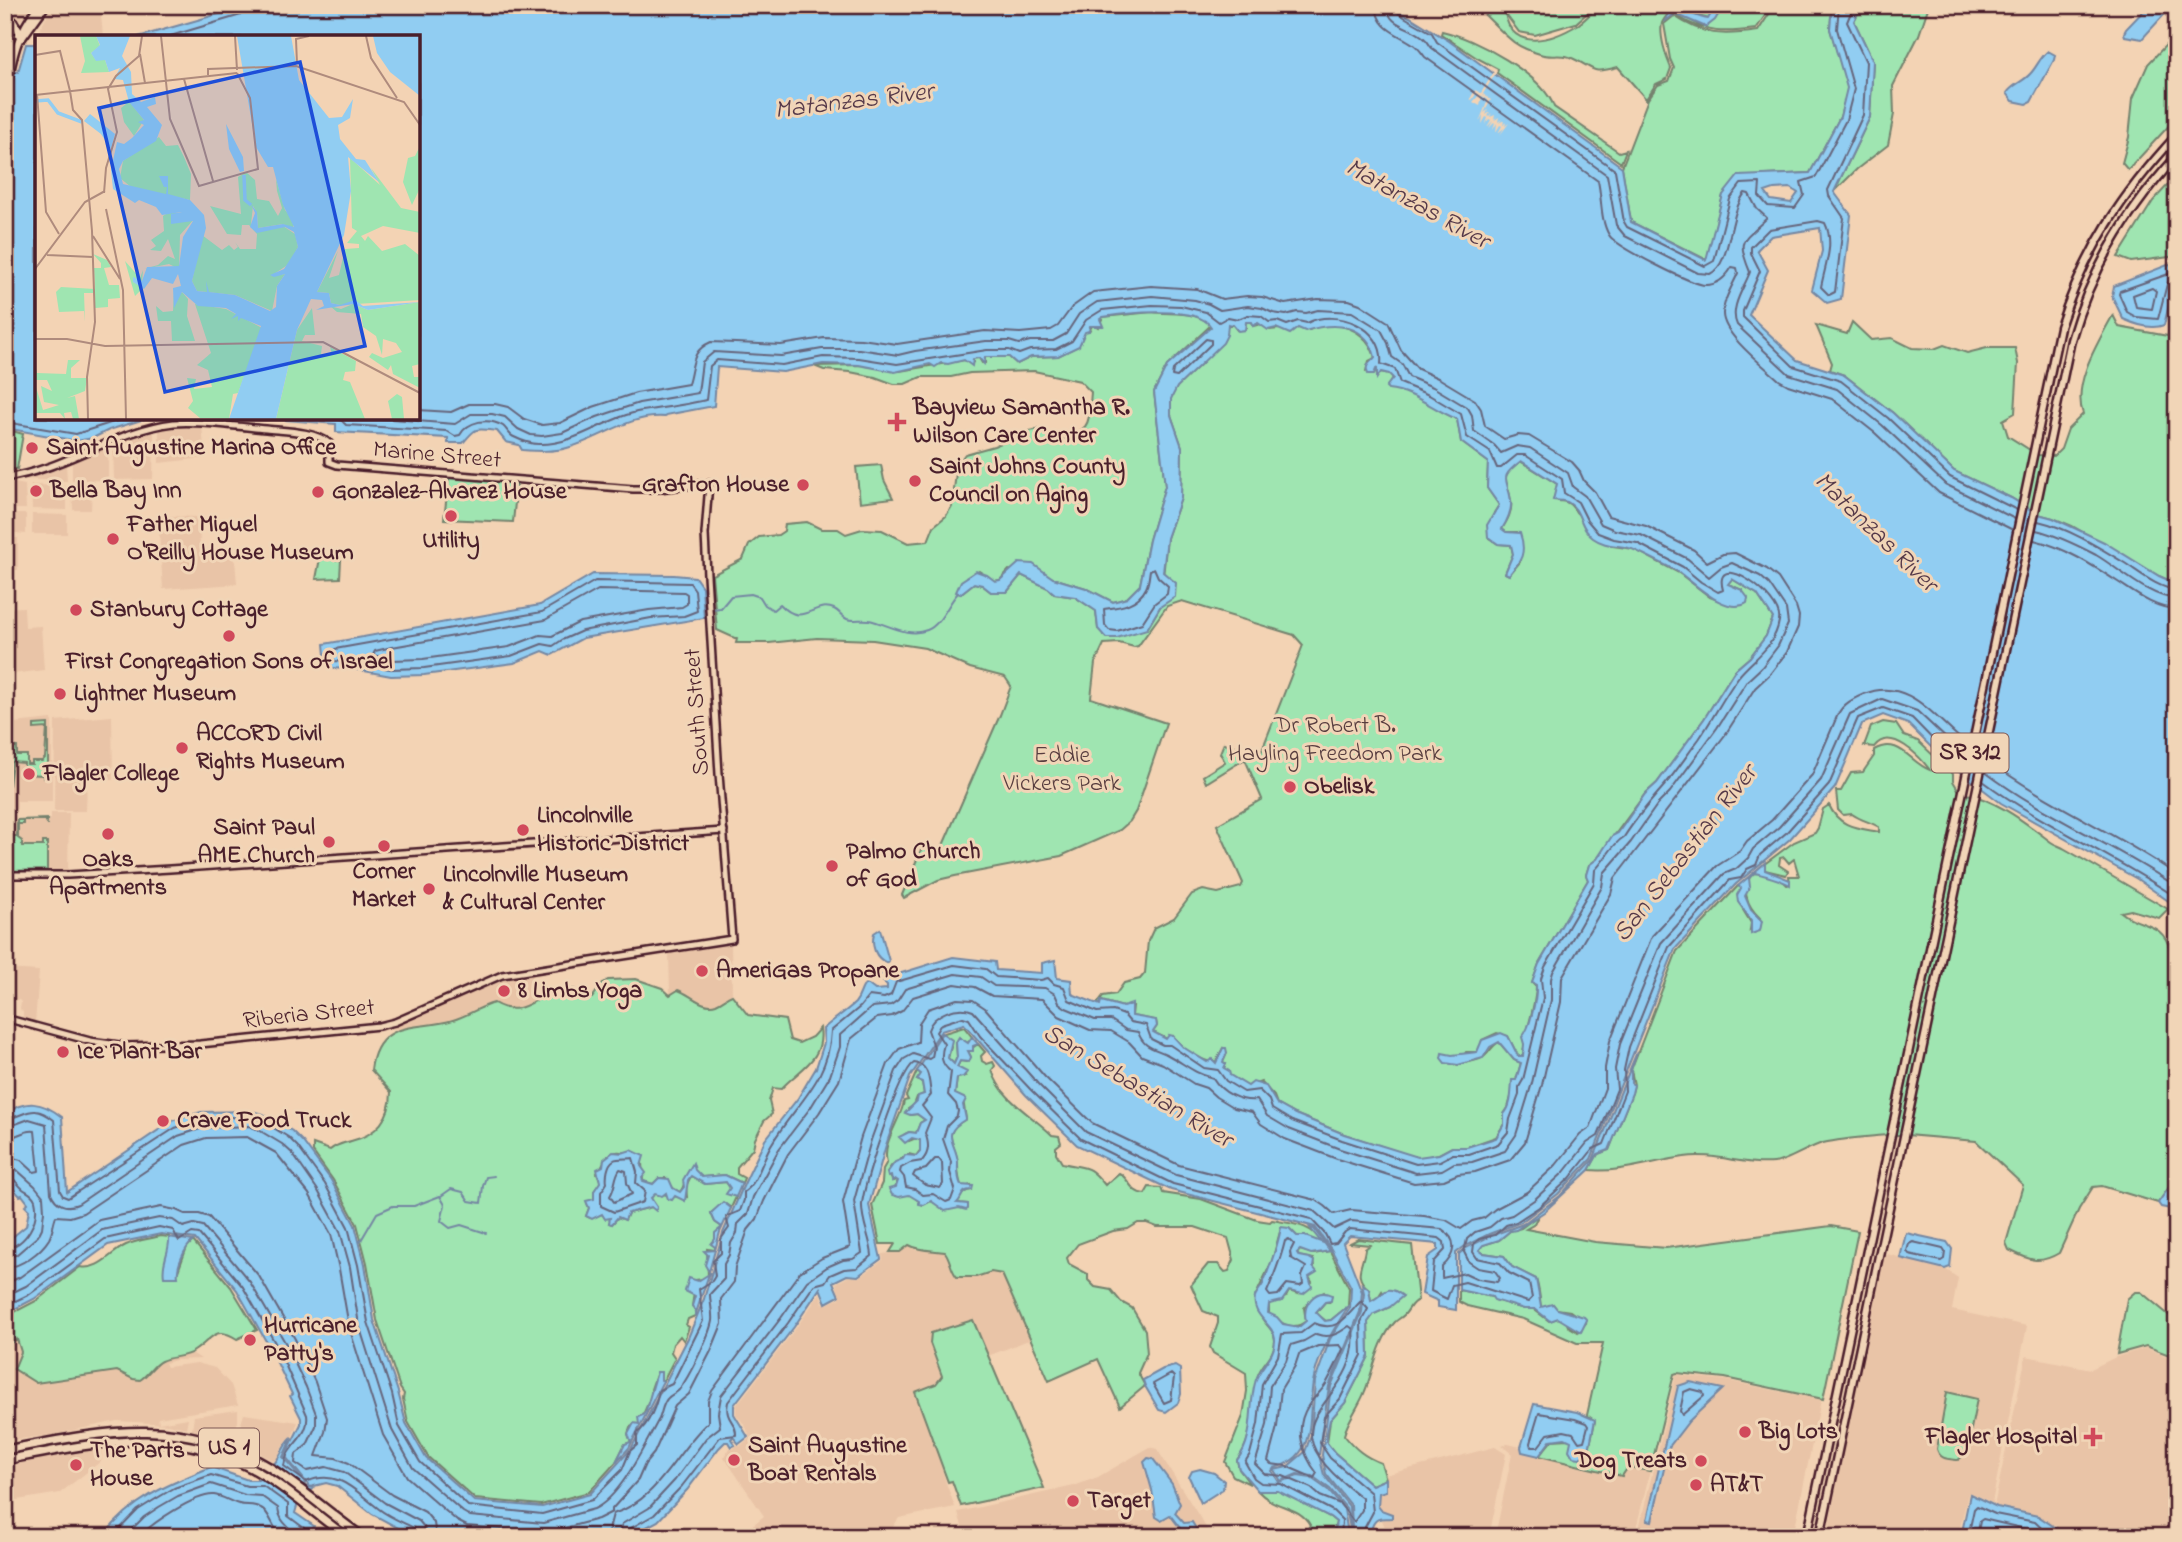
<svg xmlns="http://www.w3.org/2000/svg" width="2182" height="1542" font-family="'Indie Flower',sans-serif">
<rect width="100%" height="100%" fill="#f3d3b4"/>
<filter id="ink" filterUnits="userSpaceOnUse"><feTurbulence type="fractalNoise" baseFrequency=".0143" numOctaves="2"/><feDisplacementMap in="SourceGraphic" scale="14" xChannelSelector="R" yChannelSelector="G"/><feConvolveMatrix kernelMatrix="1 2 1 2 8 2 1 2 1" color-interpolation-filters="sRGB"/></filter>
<g filter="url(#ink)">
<path fill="#e9c4a7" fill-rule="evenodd" d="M 5,5 L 35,5 L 21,20 L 5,14 Z
M 53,5 L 100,5 L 103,36 L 37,37 L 37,41 L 33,42 Z
M 178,425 L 202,426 L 205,458 L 159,463 L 159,429 Z
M 154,430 L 153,479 L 114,480 L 113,444 Z
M 108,446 L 108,480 L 72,481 L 72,460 Z
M 66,463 L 67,481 L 19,479 L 41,473 Z
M 5,481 L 25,485 L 26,509 L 5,509 Z
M 31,485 L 67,486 L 67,510 L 32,509 Z
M 92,485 L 91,510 L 73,510 L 72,486 Z
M 5,514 L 26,514 L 26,534 L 5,532 Z
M 32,514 L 67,515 L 67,534 L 32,534 Z
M 158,516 L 199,517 L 200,549 L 234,548 L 237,584 L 163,589 Z
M 5,537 L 18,538 L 18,570 L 5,569 Z
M 24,607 L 25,627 L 41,626 L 44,670 L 5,675 L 5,608 Z
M 112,716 L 113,780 L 87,780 L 86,811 L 54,811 L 55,721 Z
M 52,719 L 52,801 L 17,801 L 17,809 L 5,808 L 5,724 Z
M 51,813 L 69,813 L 68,875 L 6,875 L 6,836 L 17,836 L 17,820 L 51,819 Z
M 731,942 L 732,995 L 725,997 L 715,1005 L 704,1004 L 684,992 L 670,995 L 669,952 Z
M 5,969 L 39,971 L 35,1024 L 19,1020 L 23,1018 L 23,1012 L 20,1009 L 21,1002 L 19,1000 L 5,998 Z
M 533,972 L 537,1002 L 526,1007 L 505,1010 L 480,1007 L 452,1021 L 397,1030 L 391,1027 L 502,978 Z
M 908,1245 L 917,1250 L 930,1249 L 945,1253 L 949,1259 L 952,1271 L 976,1277 L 991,1272 L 1002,1273 L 1031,1339 L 988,1356 L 973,1320 L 930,1343 L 942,1376 L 936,1384 L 921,1391 L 946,1483 L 955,1507 L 899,1518 L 886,1537 L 738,1537 L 764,1516 L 724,1457 L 729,1448 L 733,1449 L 737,1445 L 740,1446 L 750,1438 L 746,1427 L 736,1414 L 736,1406 L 796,1328 L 820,1293 L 823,1303 L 827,1304 L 840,1298 L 836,1283 L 848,1277 L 860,1277 L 883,1260 L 882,1254 L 900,1252 Z
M 1883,1253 L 1945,1269 L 1958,1278 L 1952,1310 L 2027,1326 L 1992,1503 L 1971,1493 L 1968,1494 L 1958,1537 L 1827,1537 L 1857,1373 ZM 1947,1392 L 1977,1399 L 1966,1454 L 1958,1460 L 1942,1424 Z
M 17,1339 L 36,1383 L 117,1371 L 133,1379 L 140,1380 L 160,1361 L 192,1353 L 201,1359 L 176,1360 L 165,1363 L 167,1367 L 197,1363 L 215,1368 L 231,1385 L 238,1405 L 158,1418 L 159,1423 L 188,1418 L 186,1428 L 168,1424 L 117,1421 L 53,1435 L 5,1441 L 5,1365 L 11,1343 Z
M 2146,1348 L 2171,1358 L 2177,1358 L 2177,1537 L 2057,1537 L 2059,1530 L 2038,1516 L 1994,1506 L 2026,1356 L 2091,1369 L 2116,1357 Z
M 1676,1375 L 1725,1380 L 1821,1400 L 1793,1537 L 1637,1537 Z
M 238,1410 L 238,1422 L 231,1438 L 192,1430 L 194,1416 Z
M 244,1414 L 298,1422 L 292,1437 L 283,1445 L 276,1462 L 236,1440 Z
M 1508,1444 L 1521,1447 L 1523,1452 L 1622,1476 L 1628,1467 L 1650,1471 L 1634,1537 L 1495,1537 L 1512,1454 L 1501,1445 Z
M 1150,1447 L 1157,1449 L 1212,1537 L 1201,1537 L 1192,1522 L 1184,1523 L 1144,1469 L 1152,1490 L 1156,1517 L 1169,1515 L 1180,1528 L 1179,1536 L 1185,1537 L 965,1537 L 958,1512 L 1074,1486 L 1098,1477 Z
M 1495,1447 L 1506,1454 L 1489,1537 L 1389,1537 L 1382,1520 L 1382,1518 L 1387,1519 L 1377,1506 L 1379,1493 L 1386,1490 L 1385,1475 Z
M 101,1449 L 102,1459 L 100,1462 L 60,1493 L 5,1502 L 5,1466 L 21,1462 Z"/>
<path fill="#9fe5b1" stroke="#74826e" stroke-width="2" d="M 1474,5 L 1504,5 C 1507,54 1550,42 1579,24 C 1586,19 1593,11 1600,5 L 1716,5 L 1709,19 L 1672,9 C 1669,13 1664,18 1662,23 C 1659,35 1666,57 1671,68 L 1667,79 L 1656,84 L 1646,99 L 1618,67 C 1589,75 1595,68 1572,58 C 1562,53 1551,58 1540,54 C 1530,51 1517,46 1510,39 C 1497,28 1487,16 1474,5 Z
M 1507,5 L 1596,5 L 1576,23 L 1535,35 L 1519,32 L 1507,16 Z
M 1724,5 L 1772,5 L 1756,29 C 1726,33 1705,34 1679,17 L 1685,17 L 1702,27 L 1723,10 Z
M 1775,5 L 1832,5 L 1830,29 L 1848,88 L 1840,117 L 1810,173 L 1766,175 L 1723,195 L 1707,260 L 1631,222 L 1622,167 L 1648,99 L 1658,85 L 1669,81 L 1674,68 L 1670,59 L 1664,24 L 1674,16 C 1704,36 1722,36 1758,31 Z
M 1862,5 L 1929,5 L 1919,35 L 1893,86 L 1894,114 L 1888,145 L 1857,169 L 1834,192 L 1870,117 L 1873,61 L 1854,21 Z
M 1442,31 C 1475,38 1543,75 1554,107 L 1619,152 L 1626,150 L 1621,163 L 1497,73 L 1498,69 L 1477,58 L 1441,34 Z
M 2177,33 L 2177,117 L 2128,170 L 2122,163 L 2129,137 L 2133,98 L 2148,64 Z
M 2177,175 L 2177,256 L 2131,262 L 2118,257 L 2153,201 Z
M 2177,296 L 2177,584 L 2159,576 L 2072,526 L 2053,518 L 2038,514 L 2011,498 L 1954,471 L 1893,413 L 1844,375 L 1830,370 L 1832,363 L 1816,325 L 1847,334 L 1852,322 L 1871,340 L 1892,338 L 1912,348 L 1934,349 L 1944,345 L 1967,353 L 1987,348 L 2015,348 L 2018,363 L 2015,413 L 2003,420 L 2008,436 L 2038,455 L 2054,456 L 2061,449 L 2068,429 L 2083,414 C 2072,384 2098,342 2113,315 L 2119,327 L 2168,336 Z
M 1152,312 C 1172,315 1195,310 1211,325 L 1167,366 L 1154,392 L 1165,486 L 1149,540 L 1140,585 L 1127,598 L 1113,602 L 1086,588 L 1053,578 L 1009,570 L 1000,580 L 994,581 L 979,571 L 960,594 L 974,583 L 982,585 L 991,592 L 1007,592 L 1021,575 L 1048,588 L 1054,594 L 1075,597 L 1096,611 L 1098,629 L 1147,629 L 1160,607 L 1167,538 L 1181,498 L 1182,447 L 1171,415 L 1170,399 L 1177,387 L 1201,364 L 1226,331 L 1228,325 L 1233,325 L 1237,330 L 1246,327 L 1245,322 L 1251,322 L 1253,326 L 1261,324 L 1270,330 L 1299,327 L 1309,330 C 1336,317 1368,330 1375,358 L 1369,361 L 1366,371 L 1371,374 L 1374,373 L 1376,366 L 1377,376 L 1380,372 L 1390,374 L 1393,378 L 1390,382 C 1401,393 1414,394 1426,402 C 1437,408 1446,415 1457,419 L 1461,442 L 1488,462 L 1487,488 L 1499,505 L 1494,513 L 1489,538 L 1498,544 L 1511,545 L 1513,554 L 1505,573 L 1509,575 L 1520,562 L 1517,532 L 1506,532 L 1502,529 C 1507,521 1513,511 1511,501 C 1508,478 1497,479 1520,461 L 1557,484 L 1555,496 L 1558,501 C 1567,501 1571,504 1576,512 L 1613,546 L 1634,549 L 1679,573 L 1710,597 L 1731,605 L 1742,590 L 1728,584 L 1732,579 L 1757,594 L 1773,618 L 1766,636 L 1750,657 L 1735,670 L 1704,719 L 1657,783 L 1645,794 L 1597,859 L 1589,865 L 1586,875 L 1588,880 L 1539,964 L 1532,983 L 1536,987 C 1535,1011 1524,1033 1523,1056 L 1518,1056 L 1508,1036 L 1497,1033 L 1482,1040 L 1479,1052 L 1466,1052 L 1458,1065 C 1466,1062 1475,1062 1482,1058 C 1489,1054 1491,1046 1499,1042 L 1514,1060 L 1521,1063 L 1516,1080 L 1512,1085 L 1512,1093 L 1508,1108 L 1504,1114 L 1504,1124 L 1496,1137 L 1467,1147 L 1452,1147 L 1439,1154 L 1418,1158 L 1344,1134 L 1295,1114 L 1277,1104 L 1274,1096 L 1261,1082 L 1248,1087 L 1229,1075 L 1223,1069 L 1226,1064 L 1223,1062 L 1227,1053 L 1223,1048 L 1215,1063 C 1200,1060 1181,1049 1173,1036 L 1167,1039 L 1153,1032 L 1157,1026 L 1156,1020 L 1132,1016 L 1133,1006 L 1123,1007 L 1102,1001 L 1101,1006 L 1097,1004 L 1103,996 L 1116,994 L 1124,983 L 1140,979 L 1145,973 L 1148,941 L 1154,928 L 1174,918 L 1192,894 L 1203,890 L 1218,893 L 1241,887 L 1243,883 L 1217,825 L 1262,799 L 1245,759 L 1206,783 L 1203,776 L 1225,762 L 1220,753 L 1224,743 L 1260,755 L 1303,645 L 1294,635 L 1182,601 L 1167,606 L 1138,646 L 1134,647 L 1119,643 L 1104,644 L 1095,663 L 1091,698 L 1166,723 L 1136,811 L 1130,821 L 1120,830 L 1061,856 L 955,876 L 938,880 L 904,898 L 902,895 L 923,845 L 941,850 L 1000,715 L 1011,686 L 1005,677 L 970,668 L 925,648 L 873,640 L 817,638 L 769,643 L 736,643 L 737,639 L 717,630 L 712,575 L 743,559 L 749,545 L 759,537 L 778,535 L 784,531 L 785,524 L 807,522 L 821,529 L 838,529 L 846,534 L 862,529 L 882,530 L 908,543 L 928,541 L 934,526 L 946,516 L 952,506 L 957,465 L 965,454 L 994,446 L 1030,431 L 1039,429 L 1061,440 C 1093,428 1088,424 1091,392 L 1080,381 L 1034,371 L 970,373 L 951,377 L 921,377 L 905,384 L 894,384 L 875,377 L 850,372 L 824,370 L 814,366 L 859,365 L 900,371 L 965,360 L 973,362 L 973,358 L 979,358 L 982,363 L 985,363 L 985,357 L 1009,357 L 1017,364 L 1031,357 L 1058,356 L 1078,346 L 1085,331 L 1089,331 L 1093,324 L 1098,327 L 1103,317 Z
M 5,429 L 23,434 L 17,469 L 5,469 Z
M 881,465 L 884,480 L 893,498 L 860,502 L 856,467 Z
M 449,477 L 517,483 L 513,522 L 444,519 Z
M 320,558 L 341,560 L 340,578 L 316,579 Z
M 1883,722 L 1896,724 L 1904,736 L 1918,741 L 1953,774 L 1953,781 L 1959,791 L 1887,1135 C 1866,1137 1844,1138 1823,1143 C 1808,1147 1786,1162 1774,1163 C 1743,1166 1715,1152 1684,1157 C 1653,1161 1621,1173 1589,1170 L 1598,1154 L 1609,1150 L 1632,1093 L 1634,1085 L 1631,1070 L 1677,951 L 1738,886 L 1741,887 L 1743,910 L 1751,923 L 1750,930 L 1760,918 C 1747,906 1739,887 1754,873 C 1764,873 1781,877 1787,885 L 1790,884 L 1789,876 L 1799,876 L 1794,859 L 1789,863 L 1784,857 L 1780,858 L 1779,865 L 1788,871 L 1786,875 L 1765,870 L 1763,865 L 1794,842 L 1815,833 L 1818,828 L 1823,809 L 1829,805 C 1839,828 1859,828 1879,832 L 1879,827 C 1869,821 1862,821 1852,814 L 1843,815 L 1838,810 L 1836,791 L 1841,791 L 1851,773 L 1863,772 L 1874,756 L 1874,750 C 1900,736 1910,763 1930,770 C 1921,758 1891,725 1874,747 L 1864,746 L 1871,727 Z
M 48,724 L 48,778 L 44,778 L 43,775 L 24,774 L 24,763 L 12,762 L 9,786 L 9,742 L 10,747 L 17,747 L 17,755 L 27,755 L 27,764 L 32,764 L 32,761 L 42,761 L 45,758 L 47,728 L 34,729 L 34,725 Z
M 1964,794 L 1973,795 L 1902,1135 L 1893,1135 Z
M 1978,797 C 2006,807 2027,824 2051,842 C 2055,845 2060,846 2065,849 C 2100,869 2133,889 2168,909 L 2159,918 L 2131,910 L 2121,912 C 2140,928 2163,921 2170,950 L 2175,948 L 2177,944 L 2177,1186 L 2170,1186 L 2158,1203 L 2102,1186 L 2093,1187 L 2079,1209 L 2059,1253 C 2039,1265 2029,1260 2009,1250 L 2006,1243 L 2023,1185 L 1976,1141 L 1907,1135 Z
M 47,819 L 47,823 L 45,820 L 23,820 L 23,824 L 18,824 L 18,838 L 22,841 L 22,846 L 43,846 L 43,842 L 47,842 L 47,870 L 6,871 L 6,836 L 17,836 L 17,820 Z
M 636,979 L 662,988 L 670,995 L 678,990 C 690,994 703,1009 716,1004 C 723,1001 726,997 732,995 L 748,1015 L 785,1020 L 790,1040 L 799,1043 L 812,1037 L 820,1028 C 825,1060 799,1069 781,1089 L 773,1088 L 769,1101 L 772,1114 L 764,1121 L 755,1139 L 753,1148 L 737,1167 L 737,1174 L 744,1178 L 742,1183 L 725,1175 L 702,1177 L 691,1169 C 684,1177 686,1185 680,1192 L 673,1188 L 666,1178 L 659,1178 L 653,1184 L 643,1181 L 642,1162 C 632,1155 616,1145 606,1158 C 602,1164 602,1168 597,1173 L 601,1182 L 594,1191 L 594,1199 L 587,1203 L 589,1208 L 586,1216 L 590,1218 L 602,1213 L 605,1218 L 611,1218 L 609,1223 L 612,1224 L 618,1217 L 625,1220 L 628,1213 L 652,1207 L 651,1196 C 660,1191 663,1195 672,1196 C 674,1197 683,1196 687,1197 L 686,1186 L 691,1176 L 705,1184 L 726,1182 L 730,1188 L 729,1194 L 736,1197 L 731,1208 L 724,1203 L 711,1213 L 715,1222 L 722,1227 L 715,1239 L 715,1250 L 707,1249 L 708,1276 L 703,1279 L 696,1280 L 692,1306 L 696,1311 L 695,1316 L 688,1319 L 686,1325 L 689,1327 L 684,1341 L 680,1336 L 673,1344 L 671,1352 L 675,1358 L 663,1381 L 661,1380 L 661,1374 L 657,1372 L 651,1389 L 652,1394 L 639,1424 L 630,1427 L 628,1434 L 631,1442 L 625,1444 L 616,1462 L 589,1492 L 541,1505 L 475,1499 L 428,1457 L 408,1422 L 403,1399 L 404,1394 L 400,1388 L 377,1320 L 367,1263 L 357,1224 L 333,1180 L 313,1152 L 313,1144 L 330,1150 C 339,1143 342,1144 351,1141 C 377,1135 391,1117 391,1092 L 371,1070 C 377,1018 418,1031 453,1020 C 467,1016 479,1007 494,1003 C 521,1019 532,998 557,991 C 562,989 568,990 574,989 L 583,998 L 592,998 L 602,984 L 608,980 Z
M 964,1027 L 972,1037 L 968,1043 L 962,1040 L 956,1042 L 957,1057 L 954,1064 L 948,1058 L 951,1047 L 944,1033 Z
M 978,1044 L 985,1052 L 981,1056 L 982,1061 L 987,1064 L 993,1062 L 995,1066 L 992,1070 C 1001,1100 1031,1114 1052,1135 L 1059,1136 L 1061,1143 L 1056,1147 L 1056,1153 L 1062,1163 C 1087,1169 1088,1164 1105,1185 L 1119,1173 C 1130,1179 1130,1193 1145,1194 L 1149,1187 L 1161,1188 L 1163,1193 L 1201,1199 L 1257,1220 L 1270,1222 L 1272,1220 C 1291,1224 1312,1224 1321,1242 L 1319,1242 L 1305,1236 L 1297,1236 L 1289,1228 L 1281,1228 L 1272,1261 L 1255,1297 C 1257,1304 1259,1311 1262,1318 C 1266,1326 1275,1330 1275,1341 C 1275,1355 1262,1363 1258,1375 C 1249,1402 1256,1437 1237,1460 L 1239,1469 L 1250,1484 L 1233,1476 L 1225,1462 L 1243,1416 L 1247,1391 L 1246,1373 L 1213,1353 L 1210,1347 L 1218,1323 L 1218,1317 L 1203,1311 L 1191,1285 L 1208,1264 L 1218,1264 L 1225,1272 L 1229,1271 L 1234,1260 L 1228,1238 L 1195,1227 L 1157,1227 L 1147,1223 L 1138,1223 L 1128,1229 L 1113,1231 L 1078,1244 L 1067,1258 L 1069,1264 L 1088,1274 L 1088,1280 L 1095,1287 L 1111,1290 L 1121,1302 L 1132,1308 L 1145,1330 L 1147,1353 L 1138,1373 L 1145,1386 L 1120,1407 L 1098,1359 L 1049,1381 L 1002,1274 L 991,1272 L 976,1277 L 957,1277 C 950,1269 951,1260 945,1252 C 932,1250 920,1251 909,1245 L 900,1252 L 890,1252 L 895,1244 L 880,1244 L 872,1205 L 882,1183 L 883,1169 L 887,1162 C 881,1143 902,1118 904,1101 L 908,1100 L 906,1096 L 917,1071 L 921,1074 L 917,1080 L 922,1082 L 924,1094 L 917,1097 L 914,1105 L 908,1109 L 911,1115 L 917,1114 L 925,1120 L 920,1123 L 916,1133 L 909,1132 L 905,1134 L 909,1141 L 916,1138 L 920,1140 L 921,1149 L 916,1156 L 909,1154 L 892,1165 L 887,1172 L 893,1181 L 898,1179 L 896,1187 L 912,1195 L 923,1205 L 931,1201 C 945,1208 953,1210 968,1204 L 956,1203 C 963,1197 960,1191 972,1190 L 971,1185 L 964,1187 L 961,1185 C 958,1177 958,1171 958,1163 C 956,1143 939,1134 966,1119 L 963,1099 L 955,1094 L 957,1078 L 965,1076 L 957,1067 L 960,1061 L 966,1062 L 971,1057 L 968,1051 Z
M 1539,1215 L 1533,1225 L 1526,1229 L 1595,1242 L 1666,1248 L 1831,1226 L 1858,1231 L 1823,1399 L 1725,1378 L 1677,1373 L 1674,1374 L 1650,1471 L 1628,1467 L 1622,1476 L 1539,1456 L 1552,1440 L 1569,1439 L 1589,1450 L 1595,1421 L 1587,1415 L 1603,1343 L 1577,1343 L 1523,1319 L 1467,1306 L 1459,1302 L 1459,1290 L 1492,1297 L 1495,1300 L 1524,1309 L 1532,1308 L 1549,1321 L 1558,1318 L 1566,1321 L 1568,1326 L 1578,1332 L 1586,1323 L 1570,1311 L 1557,1309 L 1553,1304 L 1548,1307 L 1541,1307 C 1540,1297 1539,1288 1536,1279 L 1512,1267 L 1504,1256 L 1483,1253 L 1479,1250 L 1483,1245 L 1499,1240 L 1510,1231 L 1521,1228 Z
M 161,1236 L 169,1237 L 177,1274 L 187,1247 L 193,1241 L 231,1287 L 257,1330 L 237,1339 C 214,1324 212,1340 194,1351 C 185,1358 171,1356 161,1361 C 153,1365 148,1375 140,1380 L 133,1379 L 117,1371 L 36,1383 L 14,1369 L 21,1352 L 17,1339 L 11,1343 L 5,1365 L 5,1317 L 36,1301 L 80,1267 C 99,1271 111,1252 126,1245 C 137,1240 149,1239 161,1236 Z
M 1358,1239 L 1412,1245 L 1418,1300 C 1410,1303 1410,1309 1404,1315 C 1401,1318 1398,1319 1395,1322 C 1378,1340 1374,1369 1365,1391 C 1359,1407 1348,1419 1344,1435 C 1355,1449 1365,1457 1381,1463 L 1386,1479 L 1372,1485 L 1335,1453 L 1327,1443 L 1330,1420 L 1345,1403 L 1369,1356 L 1368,1322 L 1374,1314 L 1390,1307 L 1382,1291 L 1378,1297 L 1371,1301 L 1369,1289 C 1352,1276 1363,1266 1365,1249 L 1370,1245 L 1350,1243 Z
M 1300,1250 L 1314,1254 L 1330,1251 L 1349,1288 L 1348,1306 L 1331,1320 L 1326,1321 L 1316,1313 L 1325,1302 L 1329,1302 L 1324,1292 L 1314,1297 L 1304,1308 L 1306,1321 C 1293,1332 1281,1323 1269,1315 L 1269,1304 L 1286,1297 L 1289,1291 L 1298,1294 L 1312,1282 L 1309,1277 L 1314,1268 L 1313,1259 L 1298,1256 L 1297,1254 Z
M 2135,1292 L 2141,1292 L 2177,1322 L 2177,1355 L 2172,1356 L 2146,1346 L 2117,1354 L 2127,1299 Z
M 973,1320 L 1044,1488 L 961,1506 L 952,1481 L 948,1482 L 915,1392 L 936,1384 L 942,1376 L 930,1343 L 931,1333 Z
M 1947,1392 L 1977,1399 L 1966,1454 L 1958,1460 C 1948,1459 1940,1460 1937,1449 Z
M 1278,1490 L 1330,1517 L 1336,1522 L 1333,1537 L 1295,1537 L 1306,1532 L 1310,1525 C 1299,1505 1274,1509 1258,1491 Z"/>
<path fill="#91cdf2" stroke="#7587a2" stroke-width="2" fill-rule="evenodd" d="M 250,5 L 1383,5 L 1410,17 L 1449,41 L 1622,167 L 1631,222 L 1706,260 L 1723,195 L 1738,176 L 1810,173 L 1840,117 L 1847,88 L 1830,29 L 1832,5 L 1862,5 L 1854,21 L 1873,61 L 1870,117 L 1834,192 L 1851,215 L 1841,299 L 1827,303 L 1812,290 L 1822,251 L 1820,228 L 1771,236 L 1757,250 L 1768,270 L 1749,315 L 1797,360 L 1844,375 L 1893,413 L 1954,471 L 2011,498 L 2038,514 L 2053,518 L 2104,542 L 2159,576 L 2177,584 L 2177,907 L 2137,879 L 2001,803 L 1942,758 L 1908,724 L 1883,715 L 1862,724 L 1835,788 L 1790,839 L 1736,884 L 1675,949 L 1591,1159 L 1558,1194 L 1521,1222 L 1489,1234 L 1465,1246 L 1456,1253 L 1456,1310 L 1438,1307 L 1438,1301 L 1422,1294 L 1428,1257 L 1438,1250 L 1438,1244 L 1350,1236 L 1343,1243 L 1362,1292 L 1360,1312 L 1329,1386 L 1319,1455 L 1324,1475 L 1349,1506 L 1350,1528 L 1352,1528 L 1351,1505 L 1326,1474 L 1322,1455 L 1331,1386 L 1362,1312 L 1364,1293 L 1362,1284 L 1369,1289 L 1371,1301 C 1385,1295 1385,1282 1403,1296 L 1390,1307 L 1374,1314 L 1368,1322 L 1369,1356 L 1345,1403 L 1330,1420 L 1327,1433 L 1327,1443 L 1335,1453 L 1372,1485 L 1386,1479 L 1386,1491 L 1379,1493 L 1378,1506 L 1381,1510 L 1392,1514 L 1392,1518 C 1382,1519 1376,1516 1372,1527 L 1377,1537 L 1333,1537 L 1336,1522 L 1330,1517 L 1278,1491 L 1258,1491 L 1239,1469 L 1237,1460 C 1255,1438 1248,1408 1255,1383 C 1258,1367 1276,1357 1275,1339 C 1273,1323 1251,1316 1255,1297 C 1256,1293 1261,1288 1263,1284 C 1270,1265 1278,1247 1281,1227 L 1289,1228 L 1297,1236 L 1305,1236 L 1321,1242 L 1310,1228 L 1314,1229 L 1330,1251 L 1311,1254 L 1300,1250 L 1297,1253 L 1299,1256 L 1309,1258 L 1314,1261 L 1313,1267 L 1317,1272 L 1309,1277 L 1312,1287 L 1303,1294 L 1289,1291 L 1282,1301 L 1269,1304 L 1268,1313 L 1277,1317 L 1283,1324 L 1299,1327 L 1306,1321 C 1302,1305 1315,1287 1332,1295 L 1331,1301 L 1325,1302 L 1316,1312 L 1325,1321 L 1331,1320 L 1348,1306 L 1348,1307 C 1333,1330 1318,1354 1313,1382 C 1307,1417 1319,1457 1274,1468 L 1272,1471 L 1279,1482 L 1298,1476 L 1311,1478 L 1328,1490 L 1344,1509 L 1347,1528 L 1350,1528 L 1346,1508 L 1330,1489 L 1312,1476 L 1297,1474 L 1281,1481 L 1274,1470 L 1287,1467 L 1305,1452 L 1311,1435 L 1315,1381 L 1330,1339 L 1350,1308 L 1351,1287 L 1331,1249 L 1315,1227 L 1171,1190 L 1077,1145 L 1026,1095 L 964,1024 L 941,1031 L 910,1077 L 886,1145 L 869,1205 L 881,1259 L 858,1276 L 847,1275 L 833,1282 L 839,1296 L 826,1303 L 820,1288 L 794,1327 L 734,1405 L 734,1414 L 748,1437 L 739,1444 L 733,1437 L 731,1439 L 735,1445 L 731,1447 L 728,1442 L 725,1442 L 719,1448 L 687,1490 L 658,1521 L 628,1537 L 415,1537 L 372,1514 L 337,1486 L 326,1483 L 310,1487 L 285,1456 L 301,1424 L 301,1418 L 290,1396 L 292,1394 L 271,1350 L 268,1351 L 265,1345 L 267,1343 L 237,1290 L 195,1239 L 161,1234 L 108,1245 L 34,1299 L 5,1314 L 5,1243 L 26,1226 L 29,1210 L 25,1206 L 28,1203 L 22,1195 L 20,1196 L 5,1180 L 5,1114 C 25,1099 42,1101 62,1117 L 67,1192 L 172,1121 L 201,1112 L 251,1111 L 263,1114 L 292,1131 L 303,1142 L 331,1180 L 355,1225 L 365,1264 L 374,1320 L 398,1392 L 406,1423 L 426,1458 L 474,1501 L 542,1507 L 590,1494 L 631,1449 L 688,1338 L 704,1299 L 723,1233 L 745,1182 L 765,1140 L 798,1098 L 816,1068 L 824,1043 L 823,1029 C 833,1020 845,1012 855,1003 C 861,996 860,989 866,983 L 875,990 L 887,989 L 887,985 L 878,977 L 881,974 L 892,976 L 953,957 L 995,962 L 996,970 L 1042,973 L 1042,963 L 1055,960 L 1057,978 L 1071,980 L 1072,994 L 1100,1005 L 1101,1001 L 1123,1007 L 1132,1004 L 1132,1016 L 1156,1020 L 1157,1026 L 1153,1032 L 1166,1039 L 1169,1035 L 1173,1036 L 1183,1047 L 1207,1062 L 1212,1059 L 1216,1063 L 1223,1048 L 1226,1048 L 1227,1053 L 1223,1062 L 1226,1064 L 1224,1068 L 1229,1071 L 1230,1075 L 1248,1086 L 1253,1082 L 1266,1086 L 1277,1104 L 1295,1114 L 1344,1134 L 1418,1157 L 1439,1154 L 1452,1147 L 1467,1147 L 1496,1138 L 1504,1124 L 1504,1114 C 1512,1106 1511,1091 1512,1080 L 1516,1080 L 1521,1063 L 1514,1060 L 1499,1042 L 1490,1047 L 1483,1058 L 1458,1065 L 1445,1063 L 1441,1058 L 1442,1053 L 1452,1055 L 1477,1052 L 1482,1040 L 1501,1033 L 1508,1036 L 1518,1056 L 1523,1056 L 1524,1044 L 1522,1037 C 1530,1029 1537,998 1536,985 L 1532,983 L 1539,964 L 1588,880 L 1586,875 L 1589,865 L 1597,859 L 1612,836 L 1618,833 L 1645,794 L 1657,783 L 1704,719 L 1735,670 L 1750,657 L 1766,636 L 1773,618 L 1757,594 L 1732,579 L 1728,584 L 1742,590 L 1748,598 L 1747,603 C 1727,616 1696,585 1681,574 C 1678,571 1632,548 1629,548 C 1616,545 1604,546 1593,538 C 1580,529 1581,510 1569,503 C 1564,500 1558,501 1553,500 L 1557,484 L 1521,461 C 1497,479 1508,478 1511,501 C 1512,511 1507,521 1502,529 L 1506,532 L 1520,533 C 1527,553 1521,561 1509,575 L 1505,573 L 1513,554 L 1511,545 L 1498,544 L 1488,537 L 1487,525 L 1499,505 L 1487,488 L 1488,462 L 1461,442 L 1457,419 C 1433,410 1414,391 1388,389 L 1386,387 L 1393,378 L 1389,374 L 1381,372 L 1377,378 L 1377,367 L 1374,374 L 1368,374 C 1364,365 1370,363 1375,357 C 1367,324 1335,321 1305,331 L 1298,328 L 1290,334 L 1276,328 L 1268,330 L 1258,323 L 1253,326 L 1251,322 L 1246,322 L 1245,330 L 1238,331 L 1233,325 L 1228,324 L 1227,335 L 1223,343 L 1177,387 L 1171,399 L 1171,415 L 1182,447 L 1181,498 L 1167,538 L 1163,572 L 1176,583 L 1175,597 L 1160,607 L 1147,629 L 1117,638 L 1106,638 L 1098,629 L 1096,611 L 1075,597 L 1055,594 L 1048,588 L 1021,575 L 1007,592 L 991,592 L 982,585 L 974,583 L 960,594 L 956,592 L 961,581 L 976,571 L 987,575 L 995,581 L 1000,580 L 1019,563 L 1033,564 L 1053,578 L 1086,588 L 1113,602 L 1127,598 L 1140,585 L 1149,540 L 1165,486 L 1154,392 L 1167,366 L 1211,327 C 1199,305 1126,313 1103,317 L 1100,319 L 1103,326 L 1090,326 L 1089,331 L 1085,332 L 1079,346 L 1058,356 L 1031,357 L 1017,364 L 1009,357 L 985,357 L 984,364 L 979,358 L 973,359 L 972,366 L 964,360 L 948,364 L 941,363 L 935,367 L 930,364 L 895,372 L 859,365 L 823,364 L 783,372 L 717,367 L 714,406 L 666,415 L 665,417 C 629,414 601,439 567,448 C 553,452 537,451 522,450 L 519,445 L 506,442 L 497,431 C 475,428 476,427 463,443 L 448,443 L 448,438 L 336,432 L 336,424 L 260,418 L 418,418 L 418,37 L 138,37 ZM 1790,188 L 1798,193 L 1791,203 L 1771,200 L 1765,192 L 1774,189 Z
M 1716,5 L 1724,5 L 1715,20 L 1706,27 L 1675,14 L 1664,22 L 1672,9 C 1685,8 1696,18 1708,19 Z
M 2149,5 L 2173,5 L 2142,39 L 2125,36 L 2124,33 L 2126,29 Z
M 26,44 L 37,44 L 37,418 L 148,418 L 109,430 L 93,438 L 77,441 L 5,428 L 5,70 L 18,72 Z
M 2048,51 L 2055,55 L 2054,60 L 2031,102 L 2027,104 L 2013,101 L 2007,93 C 2013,84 2023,82 2030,74 C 2037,67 2040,57 2048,51 Z
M 2170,264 L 2177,266 L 2177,272 L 2164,325 C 2152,330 2134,324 2123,319 L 2112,296 L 2114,286 Z
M 593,574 L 674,575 L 695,577 L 702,587 L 704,618 L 583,638 L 552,655 L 543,651 L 514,663 L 424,675 L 391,676 L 359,670 L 332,668 L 326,665 L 324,644 L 540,605 Z
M 1765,863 L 1765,870 L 1790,880 L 1790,885 C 1784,881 1761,874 1754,873 L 1749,878 L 1750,887 L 1745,896 L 1751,910 L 1762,921 L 1760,931 L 1751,934 L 1751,920 L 1738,902 L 1737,895 L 1741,888 L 1738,886 Z
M 880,929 L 889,961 L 887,963 C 875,958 871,946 874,933 Z
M 942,1033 L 952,1040 L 948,1058 L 954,1064 L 957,1057 L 956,1042 L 959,1037 L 968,1043 L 972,1037 L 978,1044 L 973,1046 L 973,1051 L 968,1051 L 971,1057 L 969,1062 L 960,1061 L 957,1067 L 967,1072 L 963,1077 L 957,1078 L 955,1094 L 966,1099 L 963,1105 L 966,1119 C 939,1135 956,1141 958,1162 C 958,1171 957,1177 961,1185 L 973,1186 L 972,1190 C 960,1190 963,1198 957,1203 L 968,1204 L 968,1209 L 966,1210 L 959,1208 L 945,1211 L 931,1201 L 924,1205 L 919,1204 L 919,1201 L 909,1195 L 899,1197 L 892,1195 L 889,1189 L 896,1187 L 898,1181 L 895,1179 L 892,1181 L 891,1176 L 888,1177 L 887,1173 L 895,1162 L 903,1159 L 905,1155 L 916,1156 L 920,1152 L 920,1140 L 912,1138 L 905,1143 L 899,1137 L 909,1132 L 916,1133 L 920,1123 L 925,1120 L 917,1114 L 910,1115 L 905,1113 L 917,1101 L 918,1096 L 924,1094 L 922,1082 L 917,1080 L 921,1074 L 917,1071 Z
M 1637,1052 L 1631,1070 L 1631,1083 L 1634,1085 L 1632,1093 L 1609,1150 L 1598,1154 L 1589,1170 L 1544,1212 L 1516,1230 L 1510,1231 L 1499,1240 L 1483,1245 L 1479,1250 L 1483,1253 L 1504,1256 L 1512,1267 L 1536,1279 L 1541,1307 L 1553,1304 L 1557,1309 L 1584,1317 L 1587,1320 L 1581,1332 L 1558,1318 L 1550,1321 L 1535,1309 L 1524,1309 L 1494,1300 L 1492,1297 L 1459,1290 L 1459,1254 L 1466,1248 L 1490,1236 L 1523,1224 L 1560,1196 L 1593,1160 Z
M 631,1150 L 644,1156 L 641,1166 L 646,1173 L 642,1178 L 643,1181 L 653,1184 L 659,1178 L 669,1179 L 673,1188 L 680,1192 L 684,1187 L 683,1180 L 693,1163 L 695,1170 L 702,1177 L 725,1175 L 742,1183 L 736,1197 L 726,1194 L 730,1188 L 726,1182 L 705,1184 L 691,1176 L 688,1180 L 685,1201 L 675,1196 L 672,1200 L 668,1199 L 666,1193 L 662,1196 L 655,1194 L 651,1198 L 657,1207 L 656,1211 L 651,1207 L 628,1213 L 625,1220 L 618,1217 L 612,1224 L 609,1223 L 610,1218 L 605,1219 L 602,1214 L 592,1219 L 586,1216 L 589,1208 L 586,1201 L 594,1199 L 594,1191 L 600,1182 L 597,1169 L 603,1166 L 604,1159 L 613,1152 L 622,1153 Z
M 2170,1186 L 2177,1186 L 2176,1210 L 2161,1207 L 2158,1203 Z
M 723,1202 L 731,1208 L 720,1232 L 709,1272 L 705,1265 L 708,1255 L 704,1251 L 715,1250 L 715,1247 L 711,1244 L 715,1239 L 715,1233 L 722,1227 L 715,1222 L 711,1213 Z
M 1906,1233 L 1947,1242 L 1952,1249 L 1950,1267 L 1945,1269 L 1900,1258 Z
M 169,1237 L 193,1241 C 185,1247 176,1267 178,1277 L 164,1277 C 161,1262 170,1253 169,1237 Z
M 709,1274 L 695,1316 L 696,1311 L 692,1306 L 695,1296 L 685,1291 L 689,1278 L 698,1281 Z
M 1175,1366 L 1180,1369 L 1181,1394 L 1178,1403 L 1166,1412 L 1159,1410 L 1145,1386 L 1143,1380 L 1163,1369 Z
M 657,1372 L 661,1372 L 661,1380 L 663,1381 L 629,1448 L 616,1462 L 625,1444 L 631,1442 L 628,1434 L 634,1423 L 639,1424 L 638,1417 L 643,1415 L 646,1410 Z
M 1690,1382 L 1723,1389 L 1689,1421 L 1669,1447 L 1652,1521 L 1647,1520 L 1678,1386 Z
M 1534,1404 L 1577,1412 L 1595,1420 L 1589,1450 L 1580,1458 L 1573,1457 L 1569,1450 L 1571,1441 L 1565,1438 L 1551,1440 L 1539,1456 L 1522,1452 L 1521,1447 Z
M 292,1437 L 283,1457 L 304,1481 L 305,1486 L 314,1488 L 309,1493 L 272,1466 C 281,1458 282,1446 292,1437 Z
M 1148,1458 L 1153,1459 L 1172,1484 L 1180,1504 L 1175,1513 L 1184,1523 L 1192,1522 L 1201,1537 L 1176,1535 L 1180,1528 L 1170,1515 L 1161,1520 L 1156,1517 L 1152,1490 L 1144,1462 Z
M 211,1467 L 248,1480 L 258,1480 L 261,1477 L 298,1503 L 295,1513 L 314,1526 L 309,1537 L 103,1537 C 132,1498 169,1484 211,1467 Z
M 1200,1469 L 1214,1473 L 1224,1481 L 1223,1489 L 1201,1503 L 1189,1477 L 1192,1471 Z
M 1970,1494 L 1997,1507 L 2038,1516 L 2059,1530 L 2057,1537 L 1961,1537 Z"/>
<path fill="#f3d3b4" d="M 1495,70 L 1497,71 L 1483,94 L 1491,100 L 1484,113 L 1488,110 L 1486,115 L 1490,112 L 1488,117 L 1492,113 L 1490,117 L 1495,115 L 1494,120 L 1497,116 L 1495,120 L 1499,117 L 1498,122 L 1502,119 L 1499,123 L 1504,120 L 1503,125 L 1506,121 L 1505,126 L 1509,123 L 1500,135 L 1504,128 L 1498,133 L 1502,126 L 1500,125 L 1496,132 L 1497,123 L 1493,130 L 1495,122 L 1489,128 L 1493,121 L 1487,127 L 1491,120 L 1489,119 L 1485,125 L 1488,118 L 1486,117 L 1482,124 L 1483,115 L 1479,122 L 1488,100 L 1482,96 L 1480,106 L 1473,102 L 1479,95 L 1476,94 L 1472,100 L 1470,99 L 1475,90 L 1481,93 Z"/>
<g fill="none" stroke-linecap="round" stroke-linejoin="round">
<path stroke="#66657b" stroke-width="2" d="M 1376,5 C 1377,29 1397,33 1413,44 C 1418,47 1421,52 1425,57 L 1598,181 C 1602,198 1600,220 1609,235 C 1615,246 1694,286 1706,285 C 1718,285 1726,277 1732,267 L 1737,268 L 1738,273 C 1733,285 1723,300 1723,314 C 1723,335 1764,366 1779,380 L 1788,385 L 1832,399 L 1875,433 L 1939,493 L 2013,530
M 1387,5 C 1388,28 1412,25 1425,39 C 1428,41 1429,45 1432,48 L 1607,175 L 1616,225 L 1625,236 L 1698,273 L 1710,274 C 1732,264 1728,214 1745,193 L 1749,194 L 1757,209 L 1767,218 C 1742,242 1736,238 1750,272 C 1744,288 1729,308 1737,325 L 1789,374 L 1837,389 L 1882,425 L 1945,484 L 2015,519
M 1396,5 L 1399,14 L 1432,33 L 1437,42 L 1615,170 L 1624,222 L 1627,227 L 1705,266 L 1714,261 L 1730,199 L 1741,184 L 1760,183 L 1759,196 L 1768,206 L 1795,208 L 1804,195 L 1801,182 L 1816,177 L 1846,120 L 1854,89 L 1837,29 L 1839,5
M 1854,5 L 1847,22 L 1866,62 L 1863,115 L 1828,190 L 1829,196 L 1844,218 L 1835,292 L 1829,295 L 1821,287 C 1825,266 1835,243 1825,223 L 1818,221 L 1769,229 L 1751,247 L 1751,253 L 1760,271 L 1743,311 L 1743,317 L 1793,366 L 1841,381 L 1888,418 L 1950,477 L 2017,510
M 167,37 L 241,15 L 246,11 L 247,5
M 2177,271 L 2120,291 L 2119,294 L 2127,312 L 2136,317 L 2158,319 L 2167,284 L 2171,279 L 2177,279
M 2152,288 L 2156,291 L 2152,309 L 2136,307 L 2133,295 Z
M 1206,339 L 1211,340 L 1211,344 L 1177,377 L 1172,376 L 1173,370 Z
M 5,422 L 76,434 L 126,418
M 2038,521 C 2068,528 2097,546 2123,562 C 2139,572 2157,588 2177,590
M 2036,530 C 2057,535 2077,545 2096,555 C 2120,569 2148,597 2177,599
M 2034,540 C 2064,547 2092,565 2118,582 C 2135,593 2155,609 2177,609
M 1154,568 L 1158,577 L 1168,586 L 1167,594 L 1155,603 L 1142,623 L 1117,631 L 1109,630 L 1105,625 L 1104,609 C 1119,607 1138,605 1146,588 C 1149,583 1149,575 1150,570 Z
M 595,581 L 690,583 L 695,590 L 697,611 L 684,616 L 651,618 L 582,631 L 562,640 L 553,646 L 542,644 L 511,656 L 424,668 L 391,669 L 335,661 L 333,659 L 332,652 L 335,649 L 542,612 Z
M 598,590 L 684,592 L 687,594 L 687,604 L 682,607 L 649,610 L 580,622 L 552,636 L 540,635 L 509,647 L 423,659 L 392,660 L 373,655 L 375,651 L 392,647 L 545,620 Z
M 1988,760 C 2047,805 2116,832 2177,875
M 1985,772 C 2045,817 2115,845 2177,887
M 1983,781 C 2043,826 2115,855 2177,898
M 5,1119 C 27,1116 31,1102 54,1120 L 60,1191 L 63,1196 L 68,1198 L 175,1128 L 203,1119 L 231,1117 L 261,1120 L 288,1137 L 298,1147 L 325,1184 L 348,1227 L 358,1265 L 368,1322 L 392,1394 L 399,1426 L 420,1462 L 468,1506 L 542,1514 L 592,1500 L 622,1470 L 630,1451 L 637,1445 L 637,1433 C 649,1425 657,1404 659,1390 L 672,1384 L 703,1321 L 699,1289 L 712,1281 L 715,1276 L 713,1261 L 721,1253 L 721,1239 L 729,1228 L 726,1217 L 740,1211 L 744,1200 L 744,1192 C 758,1183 762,1160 771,1145 C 794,1105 829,1082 831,1031 L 860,1007 L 869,996 L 884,998 L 891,995 L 896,982 L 954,965 L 986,969 L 996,977 L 1041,980 L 1048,978 L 1054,984 L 1064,987 L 1069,1000 L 1097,1012 L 1113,1011 L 1124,1015 L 1130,1022 L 1146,1025 L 1151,1039 L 1163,1045 L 1170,1045 L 1204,1068 L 1218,1070 L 1226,1081 L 1244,1092 L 1259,1090 L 1269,1100 L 1272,1109 L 1292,1121 L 1342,1140 L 1416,1164 L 1440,1161 L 1453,1154 L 1469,1154 L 1498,1144 L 1508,1132 L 1510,1119 L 1519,1095 L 1519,1087 L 1523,1080 L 1543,998 L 1541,979 L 1545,967 L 1594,883 L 1595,870 C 1605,860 1612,844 1624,837 C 1636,818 1649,803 1664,786 C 1676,772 1687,755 1699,739 C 1713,719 1724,696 1739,676 C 1754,658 1775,647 1779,621 C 1784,597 1711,546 1723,590 L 1718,592 L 1701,582 L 1683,567 L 1637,543 L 1614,539 L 1598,533 L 1587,520 L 1578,502 L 1564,493 L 1562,479 L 1525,455 L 1517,455 L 1501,468 L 1497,468 L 1490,452 L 1467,437 L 1461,414 L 1429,395 L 1400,383 L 1395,369 L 1381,364 C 1385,327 1336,308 1307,323 L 1298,321 L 1287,325 L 1277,321 L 1269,322 L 1261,316 L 1248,315 L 1238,319 L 1228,317 L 1219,322 L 1206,312 L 1181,306 L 1152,305 L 1102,310 L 1086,320 L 1072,341 L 1056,349 L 1030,350 L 1019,354 L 1009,350 L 987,350 L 897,364 L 859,358 L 823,357 L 782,365 L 717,360 L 710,366 L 706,400 C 684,405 663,408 642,411 C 606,417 577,445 539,444 C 530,444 522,441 514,437 C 509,435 507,429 503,426 C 488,417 468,421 460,435 L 455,436 L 447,431 L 346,425 L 339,418
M 5,1128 L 29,1119 L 46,1124 L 51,1193 C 56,1205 66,1209 78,1204 L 178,1136 L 203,1128 L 249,1126 L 257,1129 L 282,1144 L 292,1153 L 317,1189 L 340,1231 L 350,1267 L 359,1325 L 392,1430 L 413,1468 L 463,1512 L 470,1516 L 543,1523 L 594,1509 C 621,1497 645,1444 659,1419 C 662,1413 662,1405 667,1399 C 670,1395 675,1394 679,1390 C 689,1377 709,1337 712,1321 C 713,1313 710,1303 710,1294 L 724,1279 L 724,1264 L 729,1255 L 731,1243 L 737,1233 L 738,1224 L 748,1214 L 753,1197 L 779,1149 L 811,1107 L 830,1076 L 840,1047 L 840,1035 L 872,1007 L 891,1005 L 898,1000 L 905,989 L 955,974 L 981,977 L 994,986 L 1045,988 L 1055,994 L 1059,1003 L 1066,1008 L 1095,1020 L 1111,1020 L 1126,1030 L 1138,1032 C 1144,1049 1155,1048 1168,1055 C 1185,1064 1193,1073 1213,1078 C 1222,1093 1240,1102 1257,1100 L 1267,1116 L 1289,1129 L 1340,1149 L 1416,1173 L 1442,1170 L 1454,1163 L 1472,1162 L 1505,1151 L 1516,1135 L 1532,1083 L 1551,1000 L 1551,979 L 1553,972 L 1602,887 L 1604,873 L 1631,842 L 1657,805 L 1670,792 L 1717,728 L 1747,681 L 1762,667 L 1778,646 L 1788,624 L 1786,609 L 1769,584 L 1760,576 L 1732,563 L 1721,567 L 1709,577 L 1688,559 L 1641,535 L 1615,530 L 1601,524 L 1585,496 L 1573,487 L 1568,473 L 1530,448 L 1517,446 L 1501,453 L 1494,445 L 1474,431 L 1472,415 L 1468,408 L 1433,387 L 1409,377 L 1402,364 L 1392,357 L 1388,343 L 1381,330 L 1352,312 L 1318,310 L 1306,313 L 1297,312 L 1286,315 L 1273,313 L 1262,308 L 1248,306 L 1220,310 L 1209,304 L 1195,300 L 1152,296 L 1097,302 L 1079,314 L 1066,334 L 1053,341 L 1030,341 L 1019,344 L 1009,341 L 986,341 L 915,351 L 898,355 L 859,349 L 822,349 L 781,356 L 714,352 L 702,362 L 698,393 L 639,403 L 597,417 L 562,433 L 542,436 L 531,435 L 518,429 L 505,417 L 492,414 L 471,414 L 455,424 L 378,418
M 5,1138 C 16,1138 25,1129 35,1131 L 39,1171 L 34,1172 L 21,1160 L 5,1156
M 633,1158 L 637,1172 L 636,1183 L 645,1191 L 643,1202 L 614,1212 L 601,1206 L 601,1192 L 607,1183 C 606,1177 607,1164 614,1160 C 617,1158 629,1159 633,1158 Z
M 935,1159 L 939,1159 L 942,1163 L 943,1184 L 940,1188 L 925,1185 L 913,1176 L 915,1172 L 926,1169 Z
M 5,1167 L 17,1170 L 35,1186 L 43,1196 L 44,1211 L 42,1228 L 38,1236 L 16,1255 L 5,1257
M 620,1169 L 626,1171 L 627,1183 L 632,1194 L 614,1202 L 610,1196 C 616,1187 614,1177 620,1169 Z
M 5,1176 C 15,1177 16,1183 23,1189 C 27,1192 33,1194 35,1200 C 40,1220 26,1246 5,1248
M 1289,1239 L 1294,1244 L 1290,1252 L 1291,1258 L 1306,1267 L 1302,1276 L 1303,1284 L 1300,1286 L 1287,1284 L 1278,1295 L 1270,1296 L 1267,1292 C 1274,1275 1281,1259 1285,1241 Z
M 1913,1242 L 1943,1249 L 1945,1252 L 1944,1259 L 1941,1261 L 1909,1254 L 1907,1251 L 1909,1244 Z
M 5,1268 C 21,1267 41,1252 49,1239 C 53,1232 53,1223 56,1216 L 70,1217 L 83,1213 L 184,1145 L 206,1138 L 247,1137 L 276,1153 L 309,1194 L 331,1234 L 339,1269 L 349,1327 L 383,1435 L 407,1477 L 457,1521 L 467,1526 L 546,1533 L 598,1519 L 612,1512 L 612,1509 L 638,1480 L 645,1464 L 654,1453 L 675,1406 L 689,1394 L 711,1351 L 722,1324 L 721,1299 L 734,1282 L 735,1267 L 748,1230 L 757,1219 L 764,1201 L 788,1154 L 819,1113 L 839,1081 L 851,1039 L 877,1018 L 892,1016 L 902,1011 L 913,997 L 955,984 L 975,987 L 992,996 L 1042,999 L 1059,1016 L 1090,1030 L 1111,1031 L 1129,1042 L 1142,1056 L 1163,1064 L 1194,1084 L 1206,1088 L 1216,1097 L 1234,1108 L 1252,1112 L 1261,1124 L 1285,1139 L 1337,1159 L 1414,1183 L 1444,1180 L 1458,1174 L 1475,1172 L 1510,1160 L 1525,1142 L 1542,1085 L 1561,1002 L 1562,977 L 1611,894 L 1615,878 L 1725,735 L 1755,688 L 1770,674 L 1787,652 L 1798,627 L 1799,616 L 1796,606 L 1778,578 L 1767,569 L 1735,553 L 1723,554 L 1707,562 L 1694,550 L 1646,526 L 1608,516 L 1595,492 L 1584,481 L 1579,470 L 1572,462 L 1529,436 L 1518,435 L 1504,439 L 1485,426 L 1481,409 L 1475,400 L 1440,379 L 1418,369 L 1401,350 L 1388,322 L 1360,304 L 1349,300 L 1318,299 L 1285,304 L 1262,297 L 1247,296 L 1222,299 L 1197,289 L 1151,286 L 1093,292 L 1072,307 L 1058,326 L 1051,330 L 1020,333 L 985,331 L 897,344 L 861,339 L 824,338 L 781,345 L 711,342 C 690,351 694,366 688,384 L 636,393 L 593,407 L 560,423 L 542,425 L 524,419 L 508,407 L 495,404 L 469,404 L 451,412 L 418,410
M 5,1284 L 20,1277 L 99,1220 L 161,1207 L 176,1210 L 185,1214 L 199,1214 L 209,1217 L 259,1276 L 295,1339 L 315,1382 L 327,1418 L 325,1432 L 316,1456 L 336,1458 L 349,1463 L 392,1495 L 425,1512 L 434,1523 L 436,1537
M 5,1296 L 26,1286 L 102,1230 L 159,1218 L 173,1220 L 183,1227 L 194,1224 L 203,1226 L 250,1282 L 286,1344 L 306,1387 L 316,1414 L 316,1426 L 307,1445 L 296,1454 L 295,1463 L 307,1471 L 326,1467 L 344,1472 L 385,1503 L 419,1521 L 424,1527 L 426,1537
M 5,1306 L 30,1294 L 105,1239 L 159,1227 L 173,1230 L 179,1241 L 192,1233 L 199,1234 L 243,1287 L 278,1348 L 307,1415 C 310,1438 286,1444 284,1466 L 306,1482 C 338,1468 355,1491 379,1509 C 389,1517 402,1522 414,1528 L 417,1537
M 1349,1326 L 1353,1329 C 1362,1410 1248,1413 1362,1498 L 1362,1510 L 1354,1522 L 1340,1504 L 1320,1496 L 1311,1488 L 1283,1476 L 1265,1474 L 1255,1464 L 1267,1425 L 1270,1386 L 1286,1361 L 1291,1345 L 1304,1341 L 1316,1334 C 1330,1339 1338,1334 1349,1326 Z
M 1318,1346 L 1340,1345 L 1343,1349 C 1338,1361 1332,1373 1326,1384 C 1321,1392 1313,1398 1308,1406 C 1294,1428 1302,1454 1317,1473 L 1314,1478 L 1286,1466 L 1271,1464 L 1268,1461 L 1277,1427 L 1281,1389 L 1295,1366 L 1299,1354 Z
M 1171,1374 L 1174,1377 L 1171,1400 L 1164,1403 L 1153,1384 Z
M 1691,1389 L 1703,1392 L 1704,1396 L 1682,1415 L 1680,1411 L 1684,1392 Z
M 1539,1413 L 1575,1419 L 1586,1423 L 1588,1426 L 1584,1441 L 1579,1442 L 1573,1433 L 1564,1431 L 1548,1434 L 1538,1447 L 1531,1447 L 1530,1443 Z
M 112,1537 L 138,1510 L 154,1500 L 174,1488 L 211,1475 L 247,1486 L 263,1486 L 288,1504 L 288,1516 L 304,1528 L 303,1537
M 124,1537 L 144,1517 L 159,1507 L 178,1496 L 211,1484 L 245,1495 L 261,1496 L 278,1508 C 280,1526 293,1526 294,1537
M 139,1537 C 152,1523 195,1494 214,1495 C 222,1496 231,1502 239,1504 C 246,1506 254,1504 261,1508 C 271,1513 271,1528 283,1537
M 607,1537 L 613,1514 C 659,1500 675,1452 708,1422 L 708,1401 L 712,1391 L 800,1272 L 822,1258 L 850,1247 L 843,1202 L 861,1137 L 888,1064 L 899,1049 L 918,1042 L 919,1023 L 928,1009 L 957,999 L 973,1000 L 985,1008 L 1045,1077 L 1092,1123 L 1179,1165 L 1316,1200 L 1325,1206 L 1334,1214 L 1351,1210 L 1424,1216 L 1446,1220 L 1461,1229 L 1472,1221 L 1484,1218 L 1495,1209 L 1527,1192 L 1556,1165 L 1580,1135 L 1590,1128 L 1605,1088 L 1605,1068 L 1610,1041 L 1652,936 L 1717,866 L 1740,851 L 1747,841 L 1772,820 L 1812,775 L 1838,714 C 1844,703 1853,699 1864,694 C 1910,675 1937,722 1968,745
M 617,1537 L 622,1524 L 649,1508 L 675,1480 L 706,1438 L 720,1427 L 718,1413 L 721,1396 L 781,1318 L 807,1281 L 827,1267 L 843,1260 L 853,1259 L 862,1253 L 854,1201 L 871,1140 L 896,1071 L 904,1059 L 913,1054 L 929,1059 L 932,1057 L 934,1047 L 928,1030 C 933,1013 958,1005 973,1011 L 1038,1084 L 1086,1132 L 1176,1175 L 1314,1211 L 1334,1229 L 1351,1221 L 1442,1229 C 1459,1240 1455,1256 1442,1267 L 1442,1278 L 1465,1273 L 1478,1279 L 1497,1282 L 1500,1278 L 1495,1271 L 1478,1268 L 1469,1262 L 1464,1252 L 1467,1239 L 1475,1232 L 1490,1227 L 1501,1218 L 1512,1215 L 1534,1200 L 1564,1172 L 1587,1143 L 1598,1136 L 1617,1089 L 1615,1069 L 1620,1044 L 1661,943 L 1724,874 L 1736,869 L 1748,858 L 1753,849 L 1779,827 L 1821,780 L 1850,714 L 1882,699 L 1917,711 L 1965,756
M 626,1537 L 629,1529 L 654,1515 L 682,1486 L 720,1437 L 736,1435 C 737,1421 724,1421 728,1402 L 788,1323 L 814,1285 L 825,1282 L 830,1275 L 844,1269 L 857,1268 L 872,1256 C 871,1239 861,1221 862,1204 C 864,1183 899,1072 914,1063 C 930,1064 929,1082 931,1095 L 922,1106 L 931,1118 L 925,1133 C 929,1143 930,1152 922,1161 L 910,1163 L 901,1168 L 900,1172 L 904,1177 L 906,1187 L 915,1189 L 923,1195 L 933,1194 L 946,1202 L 951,1200 L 955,1189 L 950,1172 L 951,1162 L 943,1139 L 947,1126 L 957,1116 L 958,1111 L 956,1104 L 948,1095 L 951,1072 C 941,1064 940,1057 944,1044 L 936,1032 L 941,1024 L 963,1017 L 969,1019 L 980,1036 L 1031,1090 L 1081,1139 L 1173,1184 L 1311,1219 L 1325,1234 L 1330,1244 L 1336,1243 L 1345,1232 L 1350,1229 L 1439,1238 L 1444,1242 L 1445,1250 L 1434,1262 L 1431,1291 L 1447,1299 L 1452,1285 L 1465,1282 L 1528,1302 L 1532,1298 L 1529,1283 L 1509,1273 L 1500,1263 L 1477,1258 L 1473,1252 L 1474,1244 L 1479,1239 L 1495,1235 L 1506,1225 L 1516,1222 L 1539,1207 L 1570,1178 L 1593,1149 L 1604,1144 L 1625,1091 L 1624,1070 L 1629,1047 L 1669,947 L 1730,880 L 1741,878 L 1747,869 L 1756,865 L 1760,855 L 1786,833 L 1829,785 L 1858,718 L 1883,708 L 1912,718 L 1946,753 L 1963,766
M 1341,1537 L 1342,1520 L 1333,1511 L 1281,1484 L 1261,1483 L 1254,1478 L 1245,1462 L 1250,1454 L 1258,1424 L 1262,1384 L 1278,1356 L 1282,1334 L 1301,1333 L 1314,1323 C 1338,1334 1347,1315 1361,1301 L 1368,1309 L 1361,1322 L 1362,1355 L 1340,1399 L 1324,1417 L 1320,1443 L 1330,1458 L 1371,1493 L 1373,1512 L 1365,1527 L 1369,1537
M 1968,1537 L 1974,1509 L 1977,1506 L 1995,1514 L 2035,1522 L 2051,1537
M 1977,1537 L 1980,1521 L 1983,1519 L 2030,1530 L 2039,1537"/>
<path stroke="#7587a2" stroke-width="2" d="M 712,609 L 721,608 L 731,596 L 751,594 L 760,597 L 765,605 L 773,610 L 780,604 C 803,629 814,600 834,609 C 839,611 842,617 847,619 C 853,621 862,619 869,620 C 888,624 907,638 927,630 C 941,625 948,603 958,593
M 441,1196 L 451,1189 L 463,1192 L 469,1201 L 481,1203 L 483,1186 L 486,1177 L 494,1176
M 360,1242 L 377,1213 L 393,1206 L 414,1206 L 440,1196 L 445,1205 L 441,1221 L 450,1228 L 461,1225 L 486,1233"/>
<g stroke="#4a1f2b" stroke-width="10">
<path id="tertiary" d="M 5,17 L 13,21
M 5,478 C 64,470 115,430 174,423 C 198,420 241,427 266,429 C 285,431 314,431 329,443 L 329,462 L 337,465 L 633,489 L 659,489 L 709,483 L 705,534 L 707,575 L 719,774 L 732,939 L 502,975 L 395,1022 L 379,1026 L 200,1044 L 126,1046 L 90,1041 L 5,1018
M 5,875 L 68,875 L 170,869 L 724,831"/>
</g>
<g stroke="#4a1f2b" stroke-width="11">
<path id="primary" d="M 13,21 L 18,29 L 19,35
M 22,38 L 46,5
M 5,97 C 13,57 14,39 39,5
M 1807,1537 L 2060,327 C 2085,250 2122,194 2177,135
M 1820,1537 L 2071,340 C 2091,270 2127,210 2177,156"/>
</g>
<g stroke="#4a1f2b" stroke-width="12">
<path id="trunk" d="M 5,1450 C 101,1432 180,1413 269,1467 C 302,1488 331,1515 363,1537
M 5,1460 C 99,1442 178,1422 265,1476 C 294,1494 319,1517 347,1537"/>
</g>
<use href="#tertiary" stroke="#f1d5b7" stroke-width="5"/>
<use href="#primary" stroke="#f1d5b7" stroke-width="6"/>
<use href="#trunk" stroke="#f1d5b7" stroke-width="7"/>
</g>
</g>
<g fill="#d1495b" stroke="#f1d5b7" stroke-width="2.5">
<path d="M893.5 411.5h7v7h7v7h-7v7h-7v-7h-7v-7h7z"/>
<circle cx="32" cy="448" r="7"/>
<circle cx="915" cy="481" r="7"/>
<circle cx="803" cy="485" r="7"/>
<circle cx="36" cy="491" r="7"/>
<circle cx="318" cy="492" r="7"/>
<circle cx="451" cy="516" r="7"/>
<circle cx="113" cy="539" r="7"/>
<circle cx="76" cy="610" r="7"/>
<circle cx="229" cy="636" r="7"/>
<circle cx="60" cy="694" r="7"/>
<circle cx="182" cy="748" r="7"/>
<circle cx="29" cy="774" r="7"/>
<circle cx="1290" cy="787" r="7"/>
<circle cx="523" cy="830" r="7"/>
<circle cx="108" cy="834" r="7"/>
<circle cx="329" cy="842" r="7"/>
<circle cx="384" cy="846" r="7"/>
<circle cx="832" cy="866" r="7"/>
<circle cx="429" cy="889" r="7"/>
<circle cx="702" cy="971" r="7"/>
<circle cx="504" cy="991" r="7"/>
<circle cx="63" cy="1052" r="7"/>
<circle cx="163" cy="1121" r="7"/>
<circle cx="250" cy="1340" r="7"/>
<circle cx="1745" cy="1432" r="7"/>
<path d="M2089.5 1426.5h7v7h7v7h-7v7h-7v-7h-7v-7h7z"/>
<circle cx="734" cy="1460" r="7"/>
<circle cx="1701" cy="1461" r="7"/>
<circle cx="76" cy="1465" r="7"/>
<circle cx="1696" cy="1485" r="7"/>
<circle cx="1073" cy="1501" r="7"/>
</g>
<g text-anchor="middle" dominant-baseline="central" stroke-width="6" stroke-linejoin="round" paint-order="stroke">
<g fill="#f1d5b7" stroke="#7c5655" stroke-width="2">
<rect x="1931.5" y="733.5" width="77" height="39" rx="5"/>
<rect x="199" y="1428.5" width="60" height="39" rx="5"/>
</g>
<g font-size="23" font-weight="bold" fill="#4a1f2b">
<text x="1970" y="753">SR 312</text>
<text x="229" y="1448">US 1</text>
</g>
<g font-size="24" font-weight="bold" fill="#4a1f2b" stroke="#f1d5b7" text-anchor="start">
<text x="913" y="408">Bayview Samantha R.<tspan x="913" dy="28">Wilson Care Center</tspan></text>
<text x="46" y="448">Saint Augustine Marina Office</text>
<text x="929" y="467">Saint Johns County<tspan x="929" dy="28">Council on Aging</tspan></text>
<text x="789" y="485" text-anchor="end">Grafton House</text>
<text x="50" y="491">Bella Bay Inn</text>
<text x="332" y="492">Gonzalez-Alvarez House</text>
<text x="127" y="525">Father Miguel<tspan x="127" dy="28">O'Reilly House Museum</tspan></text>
<text x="451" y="541" text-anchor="middle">Utility</text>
<text x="90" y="610">Stanbury Cottage</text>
<text x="229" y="662" text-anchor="middle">First Congregation Sons of Israel</text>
<text x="74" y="694">Lightner Museum</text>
<text x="196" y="734">ACCORD Civil<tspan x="196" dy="28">Rights Museum</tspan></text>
<text x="43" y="774">Flagler College</text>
<text x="1304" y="787">Obelisk</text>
<text x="537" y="816">Lincolnville<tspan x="537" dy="28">Historic District</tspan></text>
<text x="315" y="828" text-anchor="end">Saint Paul<tspan x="315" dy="28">AME Church</tspan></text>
<text x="846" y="852">Palmo Church<tspan x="846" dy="28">of God</tspan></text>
<text x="108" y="860" text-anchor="middle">Oaks<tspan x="108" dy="28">Apartments</tspan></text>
<text x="384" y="872" text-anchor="middle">Corner<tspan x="384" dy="28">Market</tspan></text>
<text x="443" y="875">Lincolnville Museum<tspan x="443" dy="28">&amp; Cultural Center</tspan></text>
<text x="716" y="971">AmeriGas Propane</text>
<text x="518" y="991">8 Limbs Yoga</text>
<text x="77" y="1052">Ice Plant Bar</text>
<text x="177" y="1121">Crave Food Truck</text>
<text x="264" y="1326">Hurricane<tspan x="264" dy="28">Patty's</tspan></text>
<text x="1759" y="1432">Big Lots</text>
<text x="2077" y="1437" text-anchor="end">Flagler Hospital</text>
<text x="748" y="1446">Saint Augustine<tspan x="748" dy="28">Boat Rentals</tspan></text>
<text x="90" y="1451">The Parts<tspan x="90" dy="28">House</tspan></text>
<text x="1687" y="1461" text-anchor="end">Dog Treats</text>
<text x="1710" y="1485">AT&amp;T</text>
<text x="1087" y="1501">Target</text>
</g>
<g font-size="24" fill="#4a1f2b" stroke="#f1d5b7">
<text transform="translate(437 456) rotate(5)">Marine Street</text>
<text transform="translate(698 712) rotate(-94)">South Street</text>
<text transform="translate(309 1015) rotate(-6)">Riberia Street</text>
</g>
<g font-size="24" fill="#573d3f" stroke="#f1d5b7">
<text x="1335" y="726">Dr Robert B.<tspan x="1335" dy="28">Hayling Freedom Park</tspan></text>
<text x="1062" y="756">Eddie<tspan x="1062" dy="28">Vickers Park</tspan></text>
</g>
<g font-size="26" font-style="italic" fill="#553949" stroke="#f1d5b7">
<text transform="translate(854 102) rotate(-7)">Matanzas River</text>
<text transform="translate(1417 205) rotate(29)">Matanzas River</text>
<text transform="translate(1875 533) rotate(44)">Matanzas River</text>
<text transform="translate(1686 854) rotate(-52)">San Sebastian River</text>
<text transform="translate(1137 1087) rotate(31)">San Sebastian River</text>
</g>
</g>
<g transform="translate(35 35)">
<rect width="385" height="385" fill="#f3d3b4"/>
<path d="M 45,1 L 61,1 L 65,11 L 56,18 L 61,25 L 70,25 L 74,37 L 46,38 L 50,26 ZM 92,64 L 109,85 L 99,101 L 89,87 L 86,73 L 91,69 L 84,67 ZM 124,102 L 131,111 L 143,110 L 149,122 L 156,139 L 155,165 L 96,152 L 85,143 L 88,126 ZM 385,111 L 385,153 L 377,170 L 368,147 L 373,123 L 380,121 ZM 315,123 L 345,150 L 336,133 L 366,173 L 385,177 L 385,198 L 348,191 L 326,201 L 330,206 L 333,201 L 347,216 L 370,209 L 385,221 L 385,265 L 305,270 L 296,268 L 294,258 L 282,257 L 303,216 L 294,243 L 304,240 L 310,214 L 324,213 L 324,209 L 312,208 L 322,196 L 317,193 ZM 211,137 L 220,145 L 222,164 L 234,166 L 243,181 L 247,173 L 242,156 L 241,144 L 250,175 L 259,186 L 258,194 L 248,189 L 223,193 L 222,178 L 218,171 L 216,189 L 220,196 L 248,191 L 260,199 L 263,212 L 254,229 L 236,241 L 250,239 L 242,251 L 237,276 L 200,260 L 162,256 L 157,246 L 167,200 L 187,215 L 194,210 L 199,215 L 203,212 L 200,207 L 205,214 L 221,214 L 222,199 L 214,190 L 207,190 L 206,200 L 192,199 L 175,171 L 206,179 L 203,142 ZM 134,177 L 153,179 L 136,179 L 139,188 L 160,183 L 145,200 L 144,234 L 134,229 L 109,234 L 123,230 L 133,221 L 140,224 L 133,204 L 126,216 L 115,215 L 121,211 L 116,205 L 129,196 L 128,181 ZM 58,219 L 72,225 L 76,232 L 69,233 L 74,250 L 84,250 L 85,263 L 73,264 L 73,272 L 60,273 L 60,258 L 49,258 L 50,287 L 49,276 L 24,277 L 21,257 L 26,252 L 60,254 L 59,233 L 66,233 L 66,228 ZM 90,226 L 105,243 L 108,235 L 107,247 L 98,247 L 109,252 L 100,261 ZM 139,256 L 140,265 L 147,257 L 153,264 L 152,281 L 160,306 L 137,306 L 136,286 L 123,286 L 121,271 L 128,277 L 138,276 ZM 385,267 L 385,329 L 377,331 L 379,342 L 385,342 L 385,353 L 358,339 L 356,330 L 353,335 L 334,322 L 337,318 L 348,323 L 367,317 L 361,308 L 348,304 L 347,320 L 341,301 L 328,292 L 326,279 L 302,277 L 295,271 L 306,274 L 318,269 L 333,275 ZM 160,269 L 191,274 L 227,293 L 203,358 L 198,359 L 194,384 L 165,383 L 153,373 L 158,366 L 152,343 L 161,344 L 159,354 L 177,352 L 173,335 L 162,330 L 176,318 ZM 277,273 L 280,300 L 270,300 L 267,306 L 287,311 L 286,319 L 297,319 L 295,312 L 321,326 L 320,336 L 310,337 L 308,345 L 315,347 L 330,384 L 241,384 L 262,295 ZM 33,325 L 45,325 L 36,333 L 36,343 L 52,343 L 50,356 L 32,363 L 40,361 L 44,384 L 38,384 L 36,377 L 29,378 L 30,384 L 25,378 L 0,378 L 0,349 L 8,375 L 24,370 L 9,367 L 6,351 L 17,356 L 12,345 L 0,345 L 0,329 L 2,338 L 31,339 ZM 362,359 L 367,362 L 369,384 L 357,384 L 353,366 Z" fill="#9fe5b1"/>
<path d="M 61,1 L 95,1 L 87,21 L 96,37 L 97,59 L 106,67 L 120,62 L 121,69 L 112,72 L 127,90 L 121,106 L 88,126 L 84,134 L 88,149 L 131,159 L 132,152 L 129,152 L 124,141 L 133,141 L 133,159 L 155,165 L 169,180 L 171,193 L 157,246 L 162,256 L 172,257 L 171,246 L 174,257 L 200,260 L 235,276 L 241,272 L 242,251 L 250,239 L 239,242 L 235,240 L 249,234 L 263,212 L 259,197 L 250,192 L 222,198 L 215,192 L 220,178 L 216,169 L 222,177 L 223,193 L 248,189 L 259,192 L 248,170 L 238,132 L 233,132 L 221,112 L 202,1 L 256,1 L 264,45 L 294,83 L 307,82 L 318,64 L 315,83 L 303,90 L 305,104 L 321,124 L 330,125 L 344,147 L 313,122 L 316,156 L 309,200 L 282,257 L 294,258 L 296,268 L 305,270 L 320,265 L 328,271 L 385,267 L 333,275 L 318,269 L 281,275 L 289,271 L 287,265 L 276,264 L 262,295 L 241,384 L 194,384 L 226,291 L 206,283 L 203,286 L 203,281 L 196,284 L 201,279 L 191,273 L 163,271 L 147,257 L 139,273 L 138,253 L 146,251 L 143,239 L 138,249 L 117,243 L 109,254 L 98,247 L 98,242 L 107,246 L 112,232 L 144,231 L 148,202 L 158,186 L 136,189 L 136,179 L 147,177 L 127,180 L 121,172 L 104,165 L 100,168 L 78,154 L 76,135 L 82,107 L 89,109 L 97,103 L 109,90 L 103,87 L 109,85 L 94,67 L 88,45 L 79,44 L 85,33 L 74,37 L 70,25 L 61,26 L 56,18 L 65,10 ZM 338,1 L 385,1 L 385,61 L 355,37 L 342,18 ZM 55,79 L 80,99 L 76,114 L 66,99 L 49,86 ZM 191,89 L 208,122 L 209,136 L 205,137 L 194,114 Z" fill="#91cdf2"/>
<path fill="none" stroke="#91cdf2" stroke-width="3.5" d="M 0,66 L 13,65 L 23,78 L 47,87M 209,140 L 210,165 L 216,170"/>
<path fill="none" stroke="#af8b7d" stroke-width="2" d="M 126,1 L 135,84 L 164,151 L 223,134 L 215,63 L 202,38M 200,1 L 202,35M 331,1 L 336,23 L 362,63M 105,19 L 110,48M 0,20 L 25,16 L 35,56M 262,29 L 261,4 L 274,1M 173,40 L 173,34 L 261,31 L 369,67 L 385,90M 149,44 L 178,146M 35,56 L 38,75 L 47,85 L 57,196 L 60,287 L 52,342 L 53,384M 2,59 L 11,177 L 24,199M 0,60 L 202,38M 69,158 L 71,133 L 82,97 L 73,54 L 81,41 L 104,21 L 107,1M 71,174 L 88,255 L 91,384M 58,201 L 85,244M 12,220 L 58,222M 0,234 L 50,167 L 70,156M 0,304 L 32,304 L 70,311 L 288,307 L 385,358"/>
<path fill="#1d4ed8" fill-opacity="0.15" stroke="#1d4ed8" stroke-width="3.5" d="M 265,27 L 330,311 L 130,357 L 64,73 Z"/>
<rect width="385" height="385" fill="none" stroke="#4a1f2b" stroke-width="3.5"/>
</g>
<rect width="2182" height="1542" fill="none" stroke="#f1d5b7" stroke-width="28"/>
<rect x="14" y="14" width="2154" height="1514" fill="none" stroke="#4a1f2b" stroke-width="2.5" filter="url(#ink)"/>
</svg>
